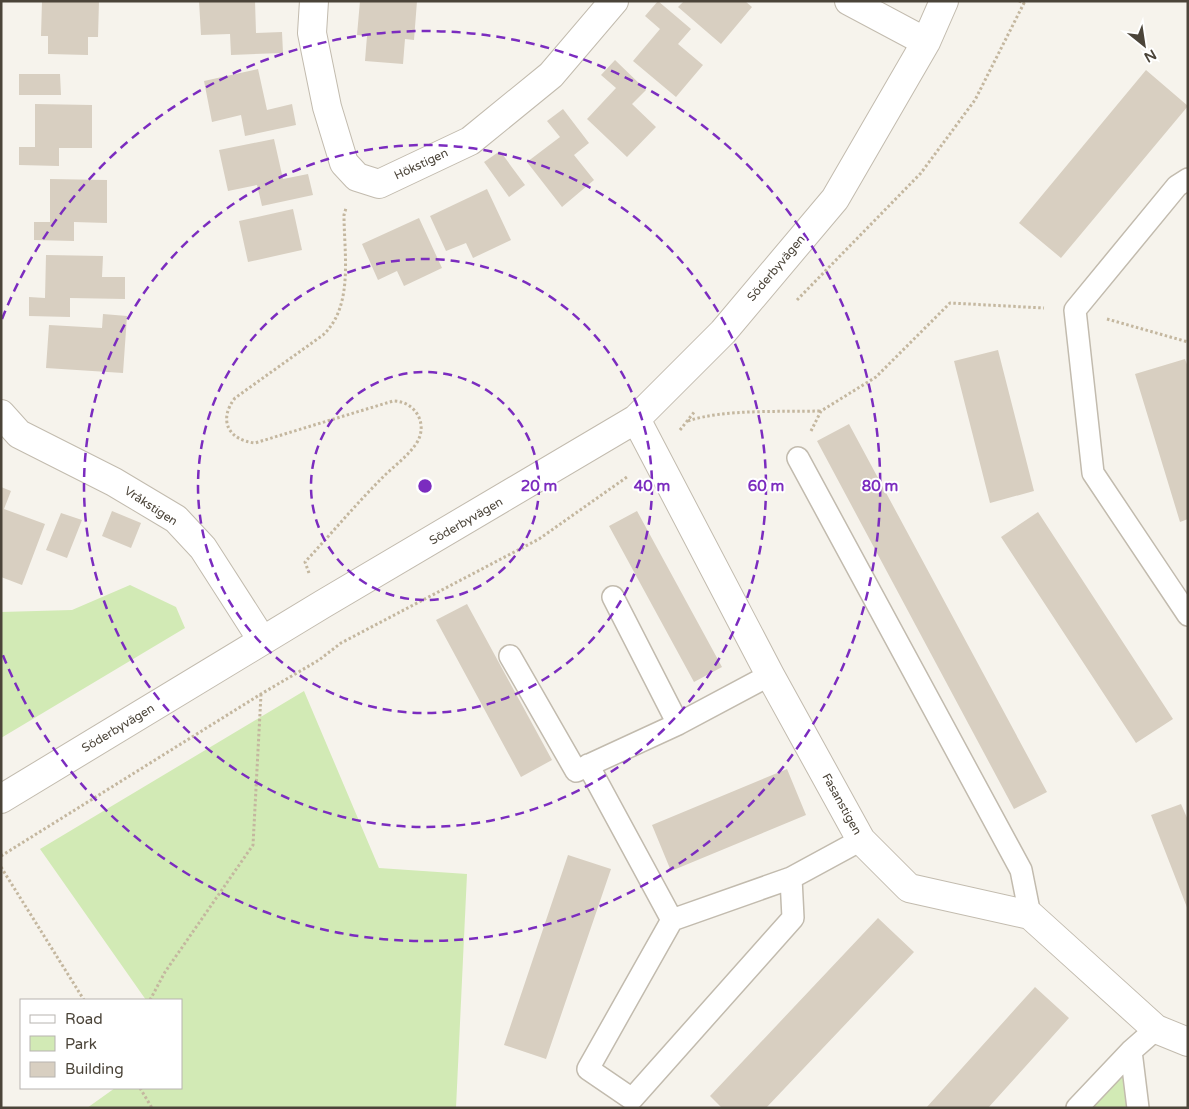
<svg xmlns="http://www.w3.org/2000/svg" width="1189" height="1109" font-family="'Varela Round',sans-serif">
<rect width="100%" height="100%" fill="#f6f3ec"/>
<path fill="#d2eab5" d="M 130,585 L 176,607 L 185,628 L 1,738 L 1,612 L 72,610 Z
M 304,691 L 379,868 L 467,874 L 456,1108 L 87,1108 L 115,1088 L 181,1088 L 181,1000 L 146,1000 L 40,849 Z
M 1131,1051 L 1138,1108 L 1077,1108 Z"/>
<path fill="#d8cfc1" d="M 42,1 L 99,1 L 98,37 L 88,37 L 88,55 L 48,54 L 48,36 L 41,36 Z
M 199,1 L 255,1 L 256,33 L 282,32 L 283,53 L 231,55 L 230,34 L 201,35 Z
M 360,1 L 417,1 L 414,40 L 405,39 L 403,64 L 365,61 L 367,36 L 357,35 Z
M 658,1 L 691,29 L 678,44 L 703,65 L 676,97 L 633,61 L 660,29 L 645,16 Z
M 684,1 L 745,1 L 752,7 L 721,44 L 678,7 Z
M 615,60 L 646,90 L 632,104 L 656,127 L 627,157 L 587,119 L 616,88 L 601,75 Z
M 258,69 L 267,110 L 292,104 L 296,125 L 245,136 L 241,115 L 212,122 L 204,81 Z
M 1146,70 L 1188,106 L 1061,258 L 1019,223 Z
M 19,74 L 60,74 L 61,95 L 19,95 Z
M 35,104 L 92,105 L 92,148 L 59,148 L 59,166 L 19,165 L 19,147 L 35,147 Z
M 563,109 L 589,143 L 574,155 L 594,180 L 562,207 L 527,162 L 560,137 L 547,121 Z
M 274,139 L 283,179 L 308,174 L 313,195 L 262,206 L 257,185 L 228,191 L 219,150 Z
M 500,151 L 525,185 L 509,197 L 484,162 Z
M 50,179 L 107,180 L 107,223 L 74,222 L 74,241 L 34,240 L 34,222 L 50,222 Z
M 487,189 L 511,240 L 473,258 L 466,243 L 446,251 L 430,216 Z
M 293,209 L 302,250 L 248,262 L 239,221 Z
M 419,218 L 442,268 L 404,286 L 397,271 L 378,280 L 362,244 Z
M 46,255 L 103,256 L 102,277 L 125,277 L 125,299 L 70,298 L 70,317 L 29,316 L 29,297 L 45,298 Z
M 103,314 L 127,316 L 123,373 L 46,368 L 49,325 L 102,328 Z
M 998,350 L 1034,491 L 990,503 L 954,361 Z
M 1185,359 L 1188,367 L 1188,519 L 1180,522 L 1135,374 Z
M 849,424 L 1047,792 L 1014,809 L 817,441 Z
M 1,487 L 11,491 L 4,509 L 45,524 L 22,585 L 1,577 Z
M 112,511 L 141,523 L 131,548 L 102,536 Z
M 637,511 L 722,667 L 694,682 L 609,526 Z
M 1038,512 L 1173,719 L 1136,743 L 1001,537 Z
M 61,513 L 82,520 L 67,558 L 46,550 Z
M 467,604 L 552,760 L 521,777 L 436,620 Z
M 787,769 L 806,815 L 671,871 L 652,825 Z
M 1181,804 L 1188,820 L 1188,910 L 1151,815 Z
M 568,855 L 611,869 L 546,1059 L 504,1045 Z
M 878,918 L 914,952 L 766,1108 L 722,1108 L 710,1096 Z
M 1035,987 L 1069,1018 L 988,1108 L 926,1108 Z"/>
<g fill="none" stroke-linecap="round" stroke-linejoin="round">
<g stroke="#c2bbae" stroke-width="24">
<path id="lane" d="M 1188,179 L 1177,186 L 1075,310 L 1093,473 L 1188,615
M 798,458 L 1021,870 L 1030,915
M 613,597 L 678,724
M 510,656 L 576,771 L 678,724 L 770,675
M 588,765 L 672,920
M 791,878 L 672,920 L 588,1069 L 632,1099 L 793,918 L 791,878 L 861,840
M 1131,1051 L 1138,1108
M 1077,1108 L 1131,1051 L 1156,1029"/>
</g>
<g stroke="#c2bbae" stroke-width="30">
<path id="street" d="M 314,1 L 312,33 L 327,107 L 344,163 L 357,177 L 379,184 L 470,141 L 551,75 L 614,1
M 849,1 L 926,42
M 1,414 L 19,434 L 114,482 L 176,519 L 203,548 L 262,640
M 636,419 L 770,675 L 861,840 L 909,888 L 1030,915 L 1156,1029 L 1188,1042
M 1,799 L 323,604 L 636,419 L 723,332 L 835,199 L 926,42 L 944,1"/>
</g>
<path stroke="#c4b79f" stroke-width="3" stroke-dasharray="2.5 2.5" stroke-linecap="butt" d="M 1019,1 L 1025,3
M 797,300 L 921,173 L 975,100 L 1025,1
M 1107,319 L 1188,342
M 688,421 C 723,409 782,412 820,411
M 680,430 L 695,411
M 811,431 L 821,411 L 876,377 L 950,303 L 1044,308
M 309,573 L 305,562 C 331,534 356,504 383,477 C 394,466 407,457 416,444 C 429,425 416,401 393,401 L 255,443 C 228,440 218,420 235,398 L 323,335 C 354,306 344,254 344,215 L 346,208
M 1,856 L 261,694 L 319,660 L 341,643 L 539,539 L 627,477
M 1,867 L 84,1000
M 150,1000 L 165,972 L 253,845 L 261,694
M 140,1088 L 152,1108"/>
<use href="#lane" stroke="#fff" stroke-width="21"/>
<use href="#street" stroke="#fff" stroke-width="28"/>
</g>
<g fill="none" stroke="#7b2cbf" stroke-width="2.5" stroke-dasharray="9 6">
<circle cx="425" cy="486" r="114"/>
<circle cx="425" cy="486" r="227"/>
<circle cx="425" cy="486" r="341"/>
<path d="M2 319A455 455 0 1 1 2 653"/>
</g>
<g text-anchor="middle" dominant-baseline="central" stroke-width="4" stroke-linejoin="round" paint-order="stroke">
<g font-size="12" fill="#4b4439" stroke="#fff">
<text transform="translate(421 164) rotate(-25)">Hökstigen</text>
<text transform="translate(776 268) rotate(-50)">Söderbyvägen</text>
<text transform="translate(151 506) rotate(33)">Vråkstigen</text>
<text transform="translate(466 521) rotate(-30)">Söderbyvägen</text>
<text transform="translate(118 728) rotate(-31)">Söderbyvägen</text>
<text transform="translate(842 804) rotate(61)">Fasanstigen</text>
</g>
</g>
<circle cx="425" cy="486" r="8" fill="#7b2cbf" stroke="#fff" stroke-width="2.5"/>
<g font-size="15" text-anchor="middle" font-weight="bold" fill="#7b2cbf" stroke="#fff" stroke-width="4" stroke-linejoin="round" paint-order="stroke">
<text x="539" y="491">20 m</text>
<text x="652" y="491">40 m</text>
<text x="766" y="491">60 m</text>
<text x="880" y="491">80 m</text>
</g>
<rect width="1189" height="1109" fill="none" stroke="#4b4439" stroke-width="5"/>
<rect x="20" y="999" width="162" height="90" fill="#ffffff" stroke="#b7b4b0"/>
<rect x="30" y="1015" width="25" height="8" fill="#ffffff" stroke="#b7b4b0"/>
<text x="65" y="1024" font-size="15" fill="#4b4439">Road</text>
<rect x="30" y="1036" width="25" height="15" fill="#d2eab5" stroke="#b7b4b0"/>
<text x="65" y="1049" font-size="15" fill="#4b4439">Park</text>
<rect x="30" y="1062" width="25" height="15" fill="#d8cfc1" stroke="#b7b4b0"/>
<text x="65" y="1074" font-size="15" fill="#4b4439">Building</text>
<g transform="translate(1144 45) rotate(150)" stroke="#ffffff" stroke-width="4" paint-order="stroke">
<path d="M0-4L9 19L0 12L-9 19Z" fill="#4b4439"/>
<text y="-8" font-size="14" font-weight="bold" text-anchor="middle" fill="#4b4439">N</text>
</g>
</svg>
